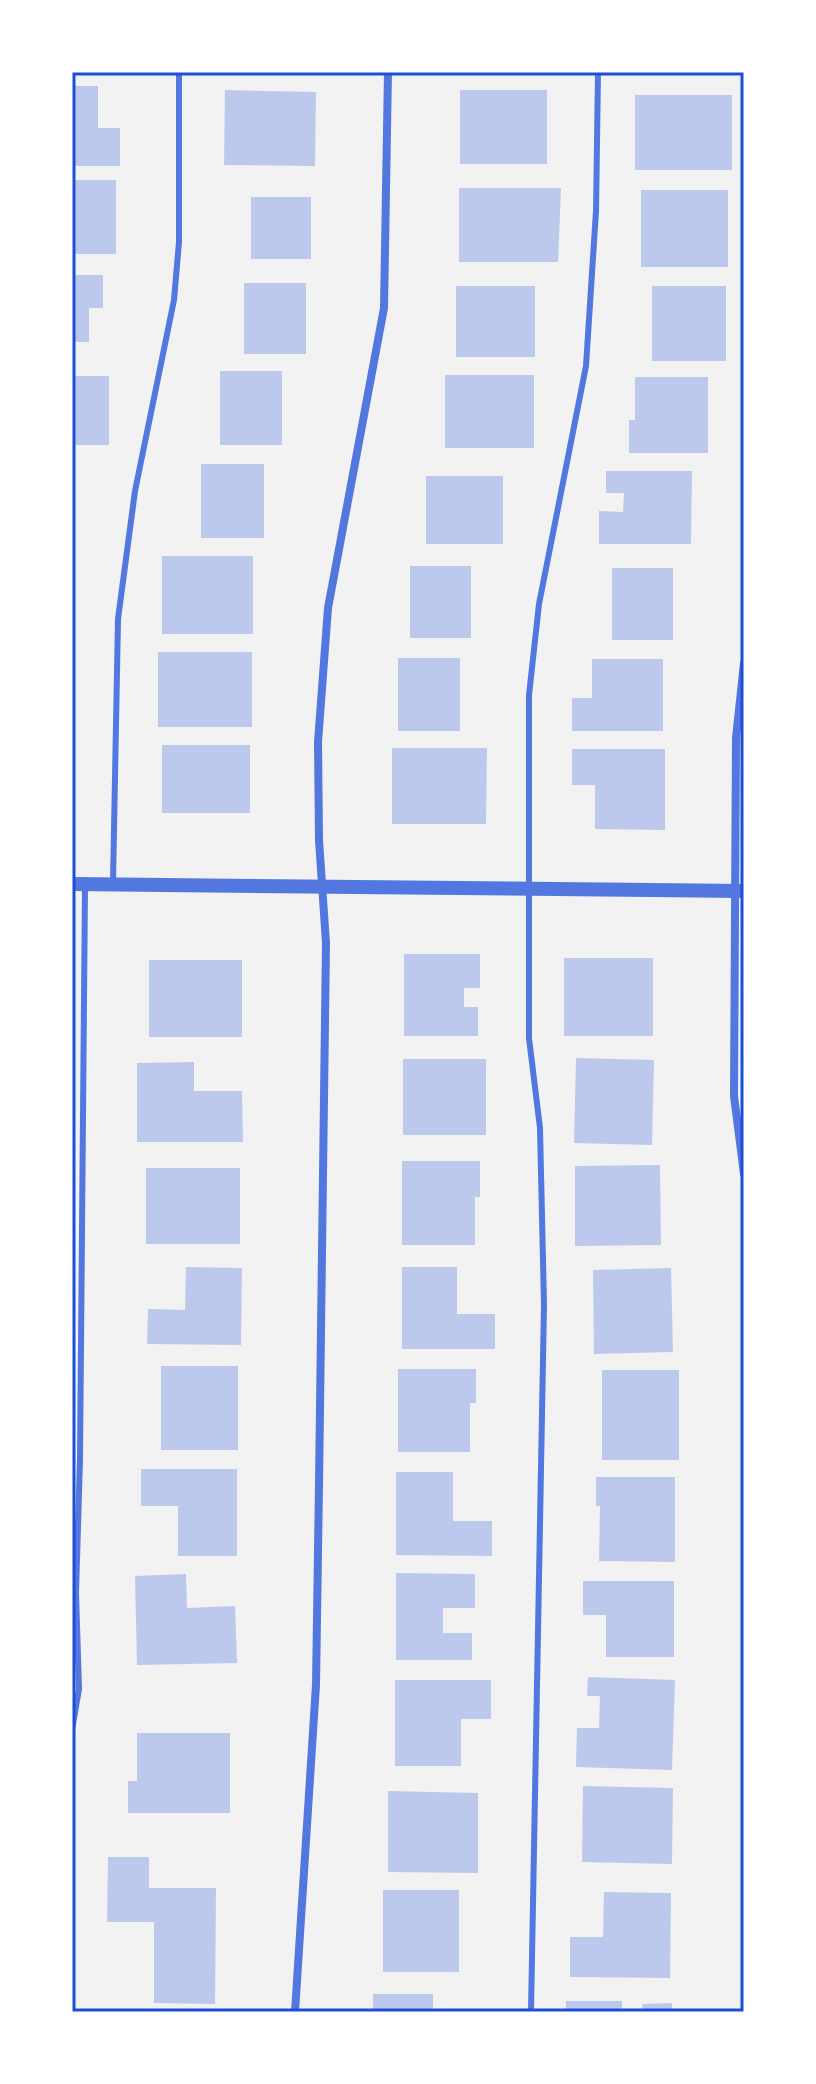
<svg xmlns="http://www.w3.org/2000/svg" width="816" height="2084" font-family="Georgia,serif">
<rect width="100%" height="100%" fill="#f2f2f2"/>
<path fill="#bdc9ec" d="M 463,72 L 547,72 L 547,75 L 463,75 Z
M 635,72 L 734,72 L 734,75 L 635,75 Z
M 72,86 L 98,86 L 98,128 L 120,128 L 120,166 L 72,166 Z
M 225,90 L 316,92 L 315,166 L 224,165 Z
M 460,90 L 547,90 L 547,164 L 460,164 Z
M 635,95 L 732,95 L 732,170 L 635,170 Z
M 72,180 L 116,180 L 116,254 L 72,254 Z
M 459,188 L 561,188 L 558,262 L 459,262 Z
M 641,190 L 728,190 L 728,267 L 641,267 Z
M 251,197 L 311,197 L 311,259 L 251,259 Z
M 72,275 L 103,275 L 103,308 L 89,308 L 89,342 L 72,342 Z
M 244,283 L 306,283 L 306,354 L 244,354 Z
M 456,286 L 535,286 L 535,357 L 456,357 Z
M 652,286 L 726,286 L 726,361 L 652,361 Z
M 220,371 L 282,371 L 282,445 L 220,445 Z
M 445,375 L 534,375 L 534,448 L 445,448 Z
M 72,376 L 109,376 L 109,445 L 72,445 Z
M 635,377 L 708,377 L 708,453 L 629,453 L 629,420 L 635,420 Z
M 201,464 L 264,464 L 264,538 L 201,538 Z
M 606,471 L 692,471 L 691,544 L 599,544 L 599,511 L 623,512 L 624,493 L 606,493 Z
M 426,476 L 503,476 L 503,544 L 426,544 Z
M 162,556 L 253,556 L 253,634 L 162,634 Z
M 410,566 L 471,566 L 471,638 L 410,638 Z
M 612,568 L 673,568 L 673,640 L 612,640 Z
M 158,652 L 252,652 L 252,727 L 158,727 Z
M 398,658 L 460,658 L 460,731 L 398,731 Z
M 592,659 L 663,659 L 663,731 L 572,731 L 572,698 L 592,698 Z
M 162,745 L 250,745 L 250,813 L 162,813 Z
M 392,748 L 487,748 L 486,824 L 392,824 Z
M 572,749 L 665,749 L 665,830 L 595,829 L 595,785 L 572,785 Z
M 404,954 L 480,954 L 480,988 L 464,988 L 464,1007 L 478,1007 L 478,1036 L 404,1036 Z
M 564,958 L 653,958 L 653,1036 L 564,1036 Z
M 149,960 L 242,960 L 242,1037 L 149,1037 Z
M 576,1058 L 654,1060 L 652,1145 L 574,1143 Z
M 403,1059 L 486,1059 L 486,1135 L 403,1135 Z
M 194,1062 L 194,1091 L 242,1091 L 243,1142 L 137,1142 L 137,1063 Z
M 402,1161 L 480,1161 L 480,1197 L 475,1197 L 475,1245 L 402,1245 Z
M 660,1165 L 661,1245 L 575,1246 L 575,1166 Z
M 146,1168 L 240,1168 L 240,1244 L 146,1244 Z
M 186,1267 L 242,1268 L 241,1345 L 147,1344 L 148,1309 L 185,1310 Z
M 402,1267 L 457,1267 L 457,1314 L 495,1314 L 495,1349 L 402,1349 Z
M 671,1268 L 673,1352 L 594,1354 L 593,1270 Z
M 161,1366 L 238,1366 L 238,1450 L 161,1450 Z
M 398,1369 L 476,1369 L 476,1403 L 470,1403 L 470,1452 L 398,1452 Z
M 602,1370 L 679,1370 L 679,1460 L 602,1460 Z
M 141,1469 L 237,1469 L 237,1556 L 178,1556 L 178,1506 L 141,1506 Z
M 396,1472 L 453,1472 L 453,1521 L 492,1521 L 492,1556 L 396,1555 Z
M 596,1477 L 675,1477 L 675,1562 L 599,1561 L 600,1506 L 596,1506 Z
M 396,1573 L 475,1574 L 475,1608 L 443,1608 L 443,1633 L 472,1633 L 472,1660 L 396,1660 Z
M 186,1574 L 187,1608 L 235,1606 L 237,1663 L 137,1665 L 135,1576 Z
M 583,1581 L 674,1581 L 674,1657 L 606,1657 L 606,1615 L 583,1615 Z
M 588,1677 L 675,1680 L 672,1770 L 576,1767 L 577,1728 L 599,1728 L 600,1696 L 587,1696 Z
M 395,1680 L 491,1680 L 491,1719 L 461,1719 L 461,1766 L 395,1766 Z
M 137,1733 L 230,1733 L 230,1813 L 128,1813 L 128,1781 L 137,1781 Z
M 583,1786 L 673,1788 L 672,1864 L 582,1862 Z
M 388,1791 L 478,1793 L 478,1873 L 388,1872 Z
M 108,1857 L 149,1857 L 149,1888 L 216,1888 L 215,2004 L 154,2003 L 154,1922 L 107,1922 Z
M 383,1890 L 459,1890 L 459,1972 L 383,1972 Z
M 604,1892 L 671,1893 L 670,1978 L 570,1977 L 570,1937 L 603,1937 Z
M 373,1994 L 433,1994 L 433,2012 L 373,2012 Z
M 566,2001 L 622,2001 L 622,2012 L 566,2012 Z
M 672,2003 L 672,2012 L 643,2012 L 642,2004 Z"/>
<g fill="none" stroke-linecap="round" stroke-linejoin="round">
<path stroke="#5277de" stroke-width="6" d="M 113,883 L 118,619 L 135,491 L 174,300 L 179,242 L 179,72
M 72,1730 L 79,1689 L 76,1593 L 80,1459 L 85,886
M 531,2012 L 544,1305 L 540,1128 L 529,1038 L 529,695 L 539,604 L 586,366 L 596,211 L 598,72"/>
<path stroke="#5277de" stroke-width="8" d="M 744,663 L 736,738 L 734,1096 L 744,1174
M 295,2012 L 316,1685 L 319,1485 L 326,943 L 319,840 L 318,742 L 328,608 L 384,308 L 388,72"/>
<path stroke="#5277de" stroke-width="14" d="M 72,884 L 744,891"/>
</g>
<rect width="816" height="2084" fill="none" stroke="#ffffff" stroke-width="148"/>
<rect x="74" y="74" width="668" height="1936" fill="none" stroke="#1d4ed8" stroke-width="3"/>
</svg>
